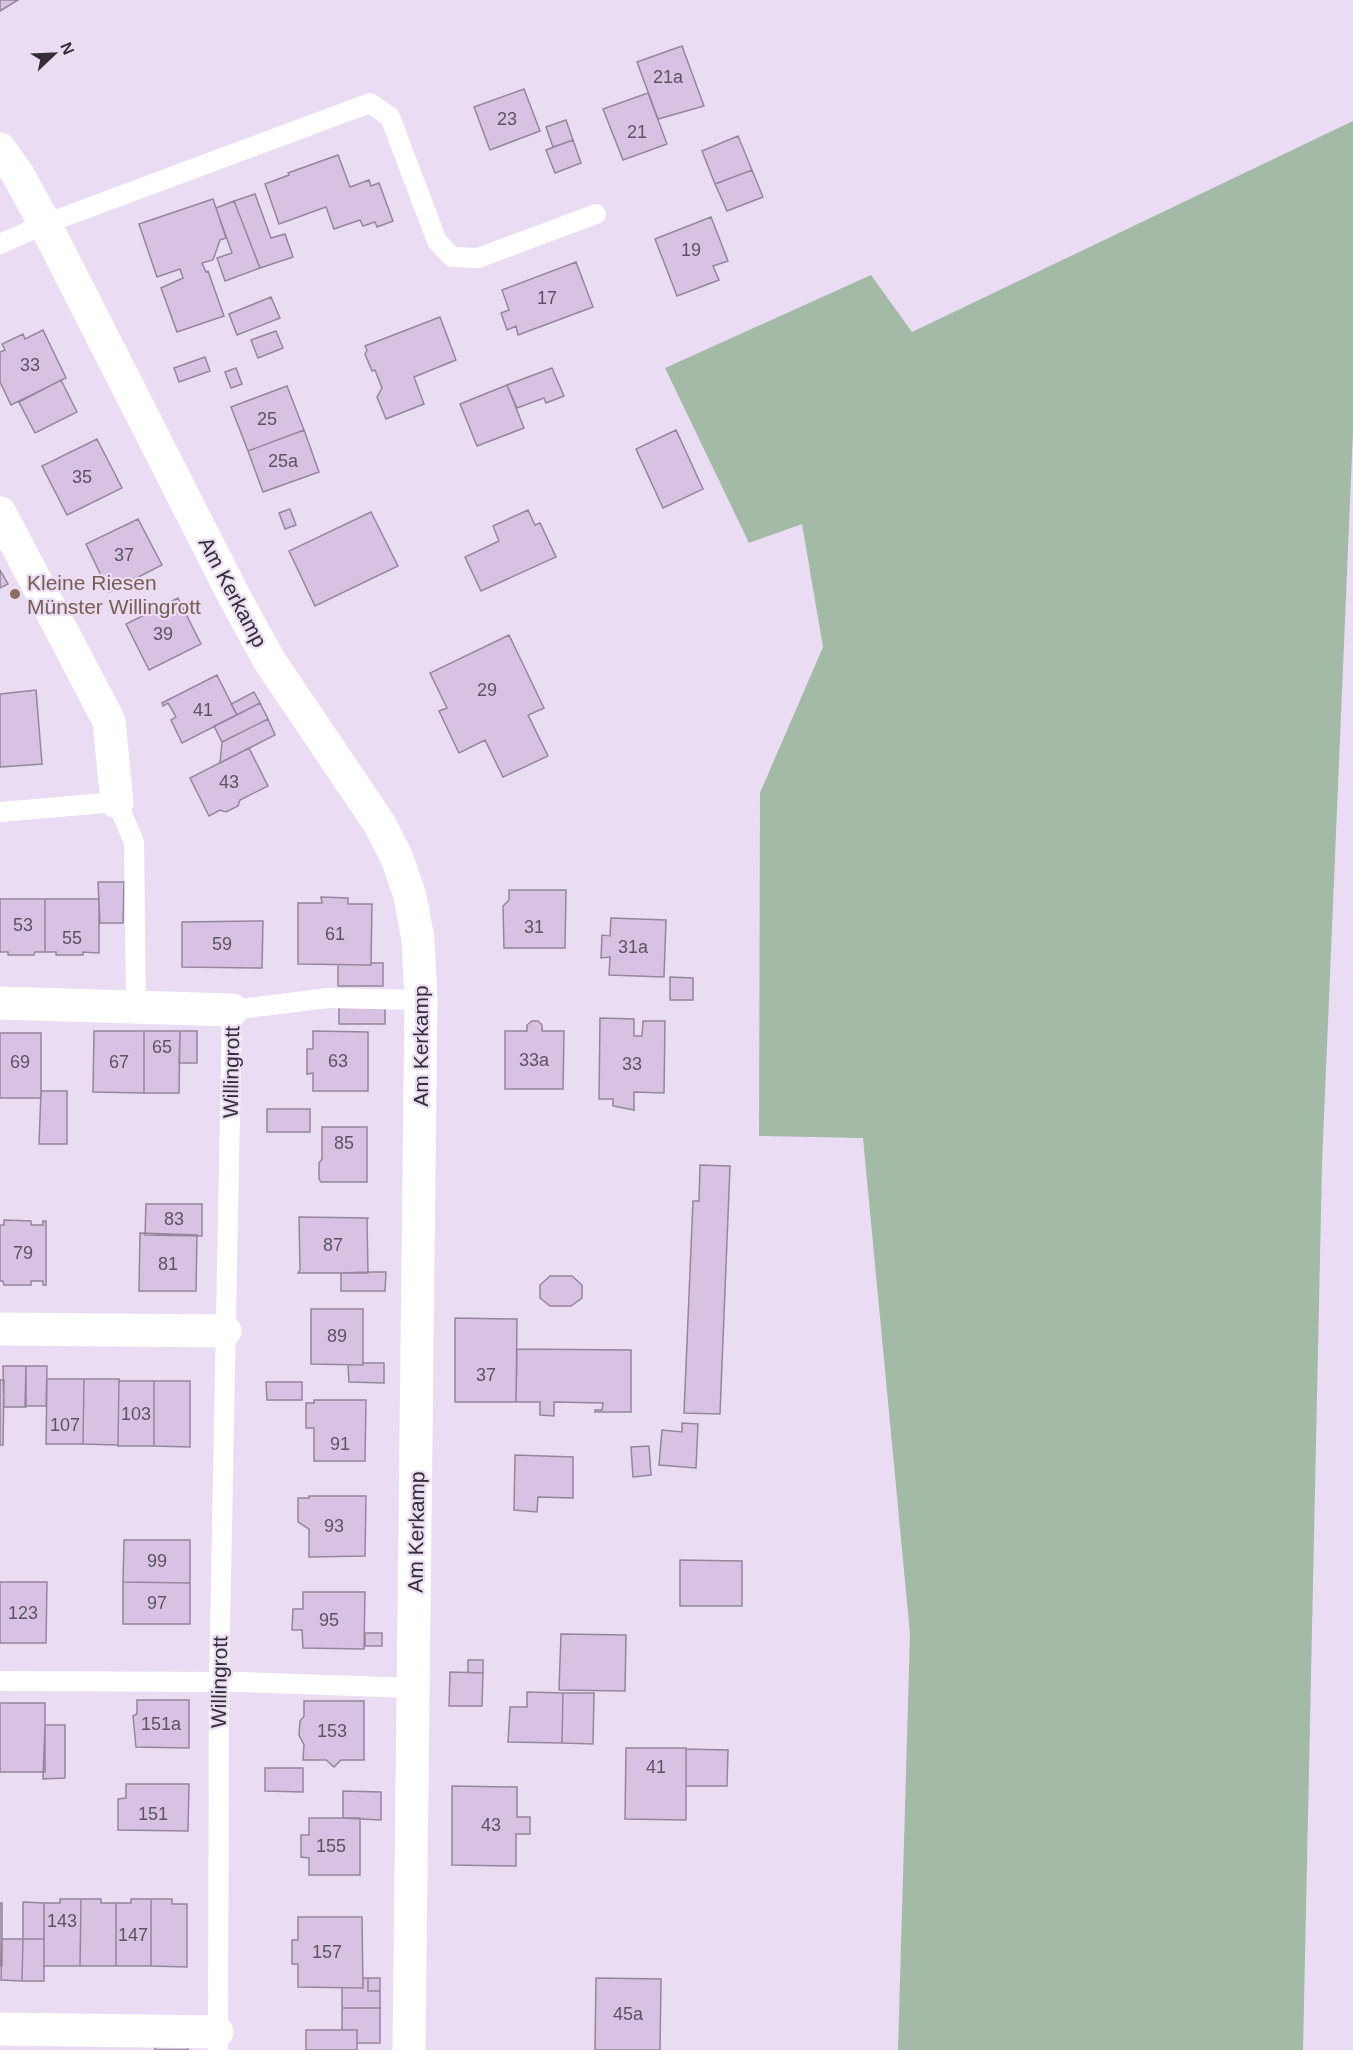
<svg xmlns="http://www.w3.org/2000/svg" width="1353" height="2050" font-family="Arial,sans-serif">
<rect width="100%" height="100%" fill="#eaddf3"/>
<path fill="#a3baa6" d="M 1353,121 L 1353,431 L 1322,1164 L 1303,2050 L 898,2050 L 910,1634 L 863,1138 L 759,1136 L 760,793 L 823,647 L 802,524 L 749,543 L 665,368 L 871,275 L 912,332 Z"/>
<path fill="#d7c2e4" stroke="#94879b" stroke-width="1.5" d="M 0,0 L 18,0 L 0,11 Z
M 682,46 L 704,106 L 658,119 L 637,62 Z
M 524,89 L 540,131 L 490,150 L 474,107 Z
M 648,93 L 667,144 L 623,160 L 603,109 Z
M 566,120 L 573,140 L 553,147 L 546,127 Z
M 738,136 L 752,170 L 715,184 L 702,151 Z
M 573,140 L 581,163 L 555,173 L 546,150 Z
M 338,155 L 350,187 L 369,180 L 371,186 L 379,183 L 393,221 L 377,227 L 375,222 L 363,226 L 360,220 L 334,229 L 326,207 L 279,224 L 265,184 L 289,175 L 288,173 Z
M 752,170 L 763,197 L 727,211 L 715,184 Z
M 255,194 L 271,238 L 285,234 L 293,257 L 260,268 L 234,201 Z
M 213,199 L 226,238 L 220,240 L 213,260 L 202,263 L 206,272 L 208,271 L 224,316 L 177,332 L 161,288 L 183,278 L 180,269 L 157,277 L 139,224 Z
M 234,201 L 260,268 L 225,281 L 217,258 L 232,253 L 216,208 Z
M 711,217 L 728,261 L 713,266 L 719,280 L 677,296 L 655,239 Z
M 576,262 L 593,307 L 518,335 L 516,326 L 507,330 L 501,313 L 509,310 L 502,290 Z
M 271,297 L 280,318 L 237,335 L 229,314 Z
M 440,317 L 456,360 L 414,377 L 424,404 L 386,419 L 377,397 L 382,388 L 375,370 L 372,371 L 365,354 L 367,350 L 365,346 Z
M 43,330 L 66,378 L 11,405 L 0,382 L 0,352 L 5,350 L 2,344 L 23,334 L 25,339 Z
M 276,331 L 283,348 L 258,358 L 251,340 Z
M 205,357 L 210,371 L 179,382 L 174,368 Z
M 236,368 L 242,384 L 231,388 L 225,372 Z
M 552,368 L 564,396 L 546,403 L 544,398 L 517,408 L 507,385 Z
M 61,380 L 77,412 L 35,433 L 19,402 Z
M 507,385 L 524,428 L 477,446 L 460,404 Z
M 287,386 L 304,430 L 248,451 L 231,407 Z
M 304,430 L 319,472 L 263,492 L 248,451 Z
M 676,430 L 703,489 L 663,508 L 636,449 Z
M 97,439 L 122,488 L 67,515 L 42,466 Z
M 290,509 L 296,525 L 285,529 L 279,513 Z
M 528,510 L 535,525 L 540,523 L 556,557 L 481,591 L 465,557 L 499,541 L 493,526 Z
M 371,512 L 398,566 L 315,606 L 289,551 Z
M 138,519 L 162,565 L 109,592 L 86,544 Z
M 0,570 L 8,584 L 0,588 Z
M 178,598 L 201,644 L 149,670 L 126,624 Z
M 509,635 L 544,708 L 528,715 L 548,756 L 503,777 L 485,740 L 459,753 L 439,711 L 447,708 L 430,673 Z
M 217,675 L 237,715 L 182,743 L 171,720 L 176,717 L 168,703 L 163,706 L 162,703 Z
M 36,690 L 42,764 L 0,767 L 0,694 Z
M 254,692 L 260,703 L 237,715 L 231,704 Z
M 260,703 L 268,719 L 222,742 L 214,726 Z
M 268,719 L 275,735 L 220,763 L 222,742 Z
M 249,748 L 268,786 L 240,800 L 238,806 L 226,812 L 220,810 L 209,816 L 190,778 Z
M 98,882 L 124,882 L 123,923 L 100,923 Z
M 509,890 L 566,890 L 565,948 L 504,948 L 503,906 L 509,900 Z
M 321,897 L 348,898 L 348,904 L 372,904 L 371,965 L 298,964 L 298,903 L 322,903 Z
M 0,899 L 45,899 L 45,952 L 35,952 L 34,955 L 8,955 L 8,952 L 0,952 Z
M 45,899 L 99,899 L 99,953 L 83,952 L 83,955 L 56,955 L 56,952 L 45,952 Z
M 611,918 L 666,920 L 664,977 L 609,975 L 610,957 L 601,958 L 602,935 L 610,936 Z
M 263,921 L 262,968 L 182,967 L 182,922 Z
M 371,963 L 383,963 L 383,986 L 338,986 L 338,965 L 371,965 Z
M 670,977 L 693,978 L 693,1000 L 670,1000 Z
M 339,1004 L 385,1004 L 385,1024 L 339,1024 Z
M 600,1018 L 634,1019 L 634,1036 L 642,1036 L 643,1021 L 665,1021 L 664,1093 L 634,1092 L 634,1110 L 613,1106 L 613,1099 L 599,1099 Z
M 532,1021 L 538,1021 L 542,1025 L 542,1031 L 564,1031 L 563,1089 L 505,1089 L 505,1031 L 527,1031 L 527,1025 Z
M 94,1031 L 144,1031 L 144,1093 L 93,1092 Z
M 144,1031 L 180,1031 L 179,1093 L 144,1093 Z
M 180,1031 L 197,1031 L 197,1063 L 179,1063 Z
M 313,1031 L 368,1032 L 368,1091 L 313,1091 L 313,1073 L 307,1074 L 307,1049 L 313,1049 Z
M 0,1033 L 41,1033 L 41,1098 L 0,1098 Z
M 41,1091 L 67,1091 L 67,1144 L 39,1144 Z
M 267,1109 L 310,1109 L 310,1132 L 267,1132 Z
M 322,1127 L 367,1127 L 367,1182 L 321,1182 L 319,1179 L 319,1163 L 322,1159 Z
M 700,1165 L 730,1166 L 720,1414 L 684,1413 L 693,1201 L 699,1201 Z
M 146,1204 L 202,1204 L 202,1236 L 145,1235 Z
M 299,1217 L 368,1218 L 367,1220 L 368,1273 L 298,1273 L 300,1270 Z
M 4,1220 L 31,1221 L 31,1225 L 43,1225 L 43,1221 L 46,1221 L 46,1285 L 43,1285 L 43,1281 L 31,1281 L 31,1285 L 4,1285 L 3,1281 L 0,1281 L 0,1225 L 4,1225 Z
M 140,1233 L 197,1235 L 196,1291 L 139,1291 Z
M 368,1272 L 386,1272 L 385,1291 L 341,1291 L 341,1273 Z
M 550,1276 L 572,1276 L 582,1285 L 582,1298 L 571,1306 L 550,1306 L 540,1298 L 540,1285 Z
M 311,1309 L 363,1309 L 363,1365 L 311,1364 Z
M 455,1318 L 517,1319 L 516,1402 L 455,1402 Z
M 517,1349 L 631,1350 L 631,1412 L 595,1412 L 595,1410 L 602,1410 L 603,1403 L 554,1402 L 554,1416 L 540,1415 L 540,1402 L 516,1402 Z
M 363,1363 L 384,1363 L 384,1383 L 349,1382 L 348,1365 L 363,1365 Z
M 3,1366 L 26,1366 L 26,1407 L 4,1407 Z
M 26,1366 L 47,1366 L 46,1406 L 25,1406 Z
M 47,1379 L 84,1379 L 83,1444 L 46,1444 Z
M 84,1379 L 119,1379 L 118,1446 L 117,1445 L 83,1444 Z
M 119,1379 L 120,1381 L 154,1381 L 154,1446 L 118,1446 Z
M 0,1380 L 4,1380 L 3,1445 L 0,1445 Z
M 154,1381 L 190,1381 L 190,1447 L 154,1446 Z
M 266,1382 L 302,1382 L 302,1400 L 267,1400 Z
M 314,1400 L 366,1400 L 365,1461 L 314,1461 L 314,1428 L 306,1428 L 306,1403 L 314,1403 Z
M 682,1423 L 698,1424 L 696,1468 L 659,1465 L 662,1430 L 682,1432 Z
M 649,1446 L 651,1475 L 633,1477 L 631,1447 Z
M 515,1455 L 573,1457 L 573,1498 L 538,1497 L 537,1512 L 514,1510 Z
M 309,1496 L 366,1496 L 365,1556 L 309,1557 L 309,1529 L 298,1522 L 298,1498 L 309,1498 Z
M 124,1540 L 190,1540 L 190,1583 L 123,1582 Z
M 680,1560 L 742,1561 L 742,1606 L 680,1606 Z
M 0,1582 L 47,1582 L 46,1643 L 0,1643 Z
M 123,1582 L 190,1583 L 190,1624 L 123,1624 Z
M 303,1592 L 365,1592 L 364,1649 L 303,1648 L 302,1630 L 292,1630 L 293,1609 L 303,1609 Z
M 365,1633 L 382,1633 L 382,1646 L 365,1646 Z
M 561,1634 L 626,1635 L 625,1691 L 559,1690 Z
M 468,1660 L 483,1660 L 483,1673 L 468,1673 Z
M 450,1672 L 483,1673 L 482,1706 L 449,1706 Z
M 527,1692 L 563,1693 L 562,1743 L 508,1742 L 510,1707 L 527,1707 Z
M 563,1693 L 594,1693 L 593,1744 L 562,1743 Z
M 137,1700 L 189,1700 L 189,1748 L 136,1747 L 133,1716 L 137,1714 Z
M 304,1701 L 364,1701 L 364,1760 L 341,1760 L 334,1767 L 326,1760 L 303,1760 L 304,1745 L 299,1735 L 300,1721 L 304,1716 Z
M 0,1703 L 45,1703 L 45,1772 L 0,1772 Z
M 45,1725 L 65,1725 L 65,1778 L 43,1779 Z
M 626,1748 L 686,1748 L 686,1820 L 625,1819 Z
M 686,1749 L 728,1750 L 727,1786 L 686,1786 Z
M 265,1768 L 303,1768 L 303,1792 L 265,1791 Z
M 126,1784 L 189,1784 L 188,1831 L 118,1830 L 118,1799 L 126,1798 Z
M 452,1786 L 517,1787 L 517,1817 L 530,1817 L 530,1834 L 516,1834 L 516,1866 L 452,1865 Z
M 343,1791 L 381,1792 L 381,1820 L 343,1818 Z
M 309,1818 L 360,1818 L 360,1875 L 309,1875 L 309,1858 L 301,1857 L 301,1835 L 309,1835 Z
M 60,1899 L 81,1899 L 80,1966 L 44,1966 L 44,1903 L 60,1903 Z
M 81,1899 L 101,1899 L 101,1903 L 116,1903 L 116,1966 L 80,1966 Z
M 131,1899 L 151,1899 L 151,1966 L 116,1966 L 116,1903 L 131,1903 Z
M 151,1899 L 172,1899 L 172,1904 L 187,1904 L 187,1967 L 151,1966 Z
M 23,1902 L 44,1903 L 44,1939 L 23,1939 Z
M 0,1903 L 2,1903 L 2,1966 L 0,1966 Z
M 298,1917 L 362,1917 L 363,1988 L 298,1987 L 298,1964 L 292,1964 L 292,1940 L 298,1940 Z
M 2,1939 L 23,1939 L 22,1981 L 1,1980 Z
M 23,1939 L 44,1939 L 44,1981 L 22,1981 Z
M 363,1978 L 368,1978 L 368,1991 L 380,1991 L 380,2008 L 342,2008 L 342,1988 L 363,1988 Z
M 368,1978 L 380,1978 L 380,1991 L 368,1991 Z
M 596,1978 L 661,1979 L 660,2050 L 595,2050 Z
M 342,2008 L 380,2008 L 380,2043 L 357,2043 L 357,2030 L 342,2030 Z
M 306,2030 L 357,2030 L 357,2050 L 306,2050 Z
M 154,2039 L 188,2039 L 188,2050 L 155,2050 Z"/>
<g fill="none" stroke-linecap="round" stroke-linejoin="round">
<path stroke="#fff" stroke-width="20" d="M 0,244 L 45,224 L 370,103 L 390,117 L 437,241 L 452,257 L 478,258 L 596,214
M 0,812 L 117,802 L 134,842 L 136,1006
M 0,1681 L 241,1682 L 414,1688
M 218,2050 L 219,1682 L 232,1010 L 328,998 L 421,1000"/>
<path stroke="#fff" stroke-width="33" d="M 0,149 L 17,173 L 45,224 L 234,596 L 269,660 L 379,823 L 397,858 L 410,896 L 418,939 L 421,1000 L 409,2050
M 0,513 L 109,721 L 117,802
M 0,1003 L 232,1010
M 0,1329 L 225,1331
M 0,2029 L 217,2032"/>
</g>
<circle fill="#8d6e63" stroke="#eaddf3" stroke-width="2" cx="15" cy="594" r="6"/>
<g text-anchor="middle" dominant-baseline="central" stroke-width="4.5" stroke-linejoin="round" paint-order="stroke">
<g font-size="18" fill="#5d5462">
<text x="668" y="77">21a</text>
<text x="507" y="119">23</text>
<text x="637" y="132">21</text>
<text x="691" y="250">19</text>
<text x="547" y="298">17</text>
<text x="30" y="365">33</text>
<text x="267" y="419">25</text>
<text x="283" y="461">25a</text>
<text x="82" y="477">35</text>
<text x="124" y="555">37</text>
<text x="163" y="634">39</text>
<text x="487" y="690">29</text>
<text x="203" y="710">41</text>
<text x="229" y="782">43</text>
<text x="23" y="925">53</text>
<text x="534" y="927">31</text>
<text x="335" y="934">61</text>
<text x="72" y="938">55</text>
<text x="222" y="944">59</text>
<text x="633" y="947">31a</text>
<text x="162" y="1047">65</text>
<text x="534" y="1060">33a</text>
<text x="338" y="1061">63</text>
<text x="20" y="1062">69</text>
<text x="119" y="1062">67</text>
<text x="632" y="1064">33</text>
<text x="344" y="1143">85</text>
<text x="174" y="1219">83</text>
<text x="333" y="1245">87</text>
<text x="23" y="1253">79</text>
<text x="168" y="1264">81</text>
<text x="337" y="1336">89</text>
<text x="486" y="1375">37</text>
<text x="136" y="1414">103</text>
<text x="65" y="1425">107</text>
<text x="340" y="1444">91</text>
<text x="334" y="1526">93</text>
<text x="157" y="1561">99</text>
<text x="157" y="1603">97</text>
<text x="23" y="1613">123</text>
<text x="329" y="1620">95</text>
<text x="161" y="1724">151a</text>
<text x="332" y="1731">153</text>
<text x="656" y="1767">41</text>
<text x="153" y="1814">151</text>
<text x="491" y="1825">43</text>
<text x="331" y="1846">155</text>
<text x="62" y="1921">143</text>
<text x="133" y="1935">147</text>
<text x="327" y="1952">157</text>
<text x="628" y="2014">45a</text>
</g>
<g font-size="21" fill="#785e54" stroke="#eaddf3" text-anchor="start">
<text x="27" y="582">Kleine Riesen<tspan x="27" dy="24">Münster Willingrott</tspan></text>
</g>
<g font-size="21" fill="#342f37" stroke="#eaddf3">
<text transform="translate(233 592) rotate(62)">Am Kerkamp</text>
<text transform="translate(420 1046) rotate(-90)">Am Kerkamp</text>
<text transform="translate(231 1072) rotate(-89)">Willingrott</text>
<text transform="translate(416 1532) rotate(-89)">Am Kerkamp</text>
<text transform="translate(219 1682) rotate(-89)">Willingrott</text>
</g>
</g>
<g transform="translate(54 54) rotate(67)" stroke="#eaddf3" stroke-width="4.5" paint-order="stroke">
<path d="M0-4.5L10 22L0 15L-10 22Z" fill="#342f37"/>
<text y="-9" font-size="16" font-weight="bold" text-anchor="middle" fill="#342f37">N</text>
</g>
</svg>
